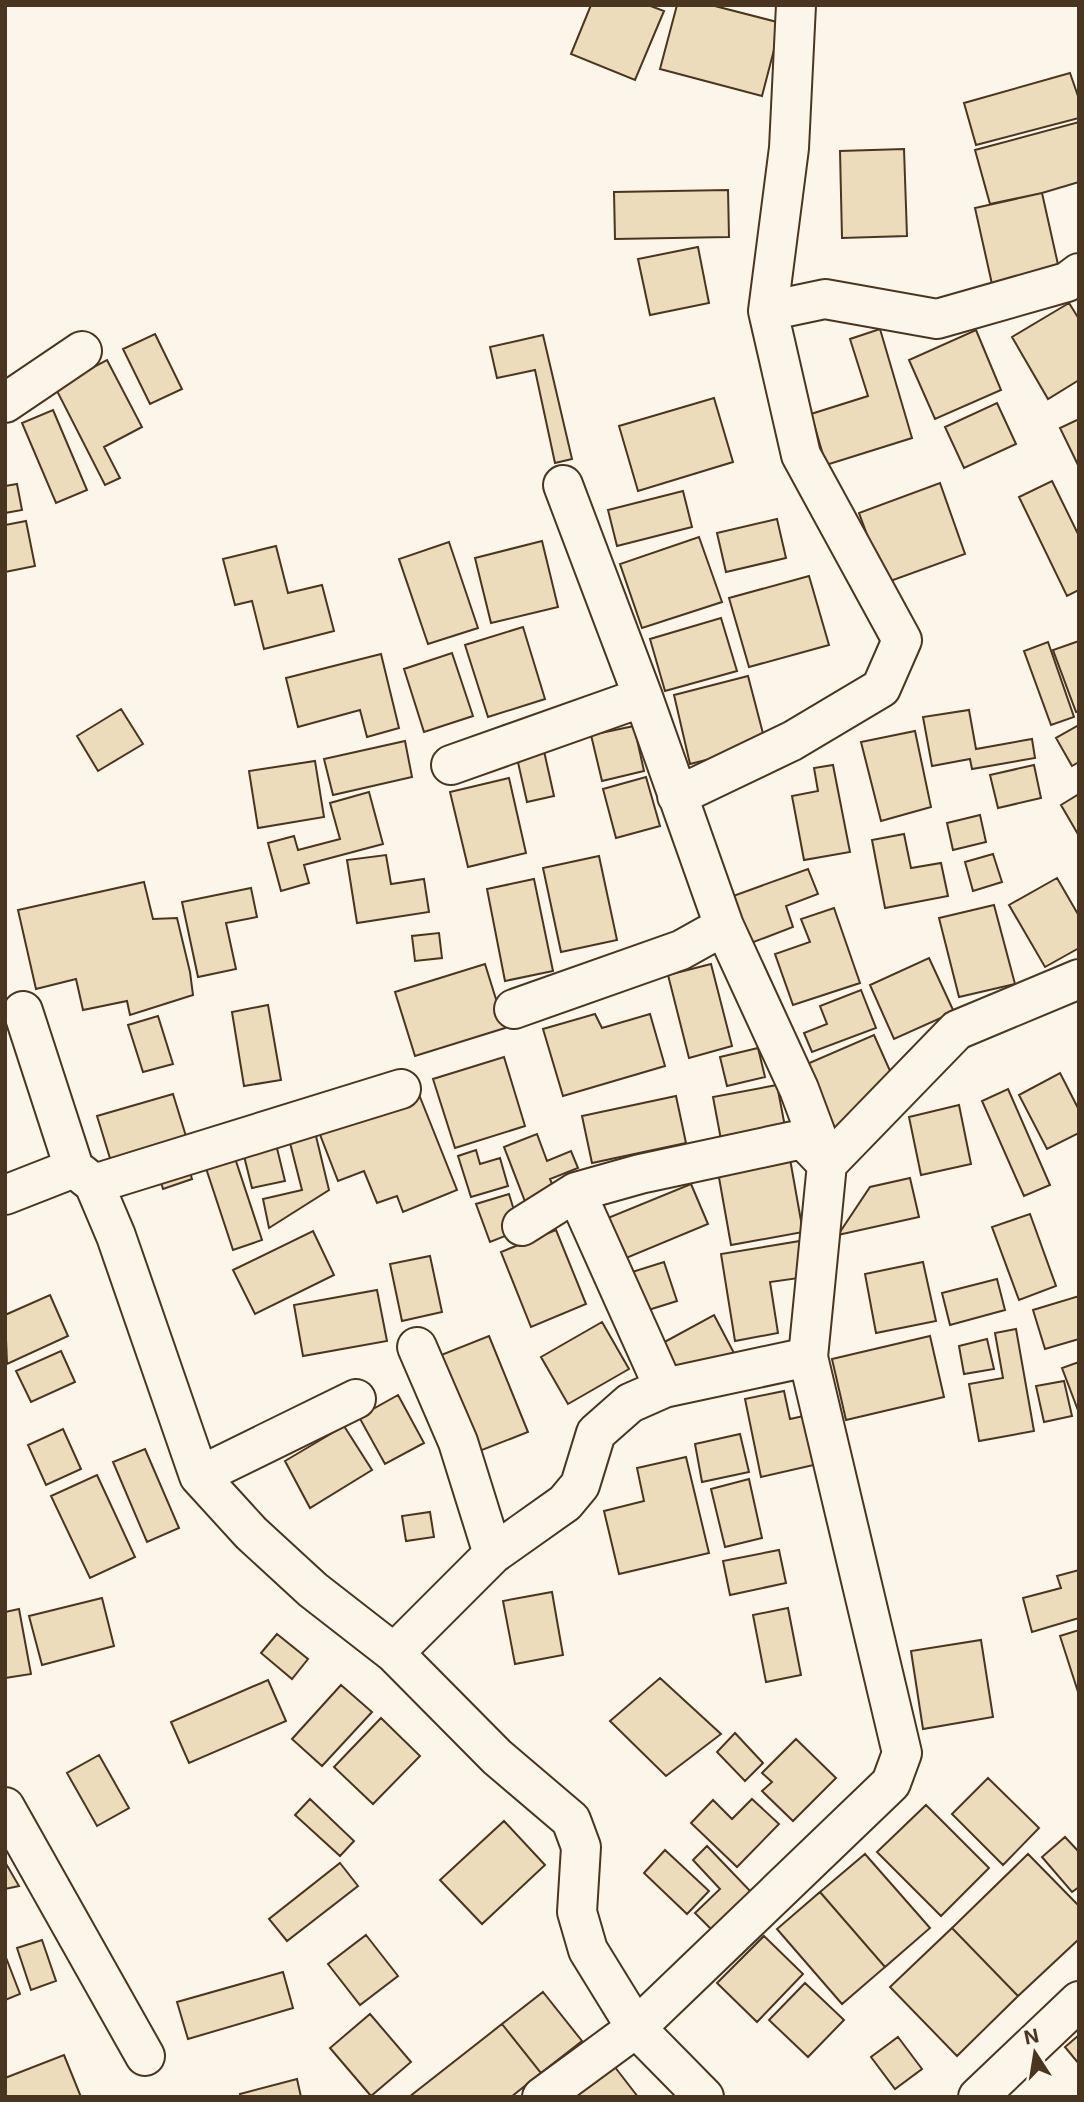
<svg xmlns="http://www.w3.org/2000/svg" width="1084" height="2102" font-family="Inter,sans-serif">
<rect width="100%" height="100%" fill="#fbf6e9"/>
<path fill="#ecdcbc" stroke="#4a3520" stroke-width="2" d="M 591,5 L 648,5 L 664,11 L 635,80 L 571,54 Z
M 677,5 L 711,5 L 781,23 L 762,96 L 660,69 Z
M 1070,73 L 1079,99 L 1079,118 L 976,145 L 964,103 Z
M 1079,122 L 1079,182 L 1042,193 L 990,204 L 975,150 Z
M 904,149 L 907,236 L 842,238 L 840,151 Z
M 728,190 L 729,237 L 615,239 L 614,192 Z
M 1042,193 L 1059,269 L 992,284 L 975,208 Z
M 698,247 L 709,303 L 650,315 L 638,259 Z
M 1069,303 L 1079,319 L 1079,380 L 1048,399 L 1012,337 Z
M 880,329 L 912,438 L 826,465 L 811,414 L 868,396 L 850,339 Z
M 976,330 L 1001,390 L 935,419 L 909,360 Z
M 155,334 L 182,389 L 150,404 L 123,349 Z
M 543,335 L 572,459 L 555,463 L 535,370 L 497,378 L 490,347 Z
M 107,360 L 142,427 L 104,447 L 120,478 L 105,485 L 55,387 Z
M 714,398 L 733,462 L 638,491 L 619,426 Z
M 997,403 L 1016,444 L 964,468 L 945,427 Z
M 53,410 L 87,490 L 56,503 L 22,423 Z
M 1079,419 L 1079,467 L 1060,428 Z
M 1052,481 L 1079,536 L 1079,590 L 1067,596 L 1019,497 Z
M 940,483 L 965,554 L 885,583 L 859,513 Z
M 17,484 L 22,510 L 5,513 L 5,486 Z
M 683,491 L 692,527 L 617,546 L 608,510 Z
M 777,519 L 786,558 L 726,572 L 717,533 Z
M 26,521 L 35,566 L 5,572 L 5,525 Z
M 699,537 L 722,602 L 642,628 L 620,564 Z
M 542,541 L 558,607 L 491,623 L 475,558 Z
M 449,542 L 478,628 L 428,644 L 399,559 Z
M 276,546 L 288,593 L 322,585 L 334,631 L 264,649 L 252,601 L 235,605 L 223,559 Z
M 809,576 L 829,645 L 749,667 L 729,598 Z
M 721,618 L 737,671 L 665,691 L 650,639 Z
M 523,627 L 545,699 L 488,717 L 465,645 Z
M 1079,641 L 1079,711 L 1076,712 L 1053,650 Z
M 1048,642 L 1074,717 L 1051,725 L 1024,651 Z
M 452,653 L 473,716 L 424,732 L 404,669 Z
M 381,654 L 399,728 L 367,737 L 360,710 L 298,727 L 286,678 Z
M 748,676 L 766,745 L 690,764 L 674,695 Z
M 121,709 L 143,744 L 98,771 L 77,736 Z
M 969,710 L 976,749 L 1032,739 L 1035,758 L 972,769 L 970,759 L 932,766 L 923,717 Z
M 1079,725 L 1079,762 L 1072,766 L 1056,738 Z
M 634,726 L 644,771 L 602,781 L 591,735 Z
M 915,731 L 931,807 L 881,821 L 861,742 Z
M 405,741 L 412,777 L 333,795 L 324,759 Z
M 544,751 L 554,796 L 527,802 L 517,758 Z
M 315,761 L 324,817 L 258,828 L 249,771 Z
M 833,765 L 850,852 L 804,860 L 792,796 L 818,791 L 814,768 Z
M 1034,765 L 1041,798 L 998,808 L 990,775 Z
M 646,777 L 660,826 L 616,838 L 603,789 Z
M 509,778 L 526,853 L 468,867 L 450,792 Z
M 369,792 L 383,844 L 304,865 L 309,883 L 281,891 L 268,843 L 294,836 L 298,850 L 340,839 L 330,803 Z
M 1079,794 L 1079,836 L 1061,805 Z
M 980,815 L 986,842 L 953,850 L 947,823 Z
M 904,834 L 911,868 L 941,863 L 948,896 L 885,908 L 872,840 Z
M 993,854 L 1002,882 L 973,891 L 965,862 Z
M 386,855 L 391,884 L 424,879 L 429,912 L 357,923 L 347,860 Z
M 599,856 L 617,940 L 561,952 L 543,868 Z
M 808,869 L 818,894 L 786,906 L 793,927 L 751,943 L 733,896 Z
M 1057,878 L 1079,916 L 1079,948 L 1045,967 L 1009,905 Z
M 534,879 L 553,971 L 505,981 L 487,889 Z
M 144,882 L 153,919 L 177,918 L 190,972 L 193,995 L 130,1015 L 127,1001 L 83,1010 L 76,979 L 36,989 L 18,910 Z
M 251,888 L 257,917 L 226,923 L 236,969 L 198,977 L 182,902 Z
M 994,905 L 1015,984 L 959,997 L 939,918 Z
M 834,908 L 860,983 L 793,1005 L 775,954 L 810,942 L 801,919 Z
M 439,933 L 442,958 L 415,961 L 412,936 Z
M 929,958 L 954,1012 L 894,1039 L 870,985 Z
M 485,964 L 505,1028 L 415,1056 L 395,992 Z
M 711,964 L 732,1046 L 689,1058 L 668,975 Z
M 861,990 L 876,1028 L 812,1052 L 804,1033 L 827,1024 L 820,1006 Z
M 268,1005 L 281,1080 L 244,1086 L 232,1012 Z
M 595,1014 L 602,1028 L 650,1014 L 665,1066 L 563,1096 L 543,1029 Z
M 158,1016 L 173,1064 L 143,1072 L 128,1025 Z
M 874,1035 L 895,1082 L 838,1136 L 807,1064 Z
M 758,1048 L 765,1077 L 727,1086 L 720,1057 Z
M 504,1057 L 525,1126 L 455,1148 L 433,1079 Z
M 1060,1073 L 1079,1110 L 1079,1133 L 1047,1149 L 1019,1095 Z
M 777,1085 L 786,1132 L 722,1145 L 713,1097 Z
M 1008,1089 L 1050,1185 L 1024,1196 L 982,1101 Z
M 418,1092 L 457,1190 L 403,1212 L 397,1196 L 377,1203 L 364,1171 L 338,1181 L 319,1132 Z
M 173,1094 L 189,1146 L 113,1168 L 97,1116 Z
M 676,1096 L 686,1143 L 592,1163 L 582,1116 Z
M 959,1105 L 971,1164 L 921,1175 L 909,1117 Z
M 315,1132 L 329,1190 L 269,1228 L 263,1199 L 302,1190 L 289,1139 Z
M 537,1134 L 547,1161 L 571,1151 L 578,1168 L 550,1179 L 556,1193 L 526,1204 L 504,1147 Z
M 274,1136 L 285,1181 L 252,1188 L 241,1144 Z
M 230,1143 L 262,1240 L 233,1250 L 201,1153 Z
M 476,1150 L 480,1164 L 500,1158 L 508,1186 L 471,1197 L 458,1156 Z
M 185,1156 L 192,1179 L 163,1189 L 156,1166 Z
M 790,1159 L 803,1232 L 731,1245 L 718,1172 Z
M 910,1178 L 919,1217 L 838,1235 L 870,1187 Z
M 691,1184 L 708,1224 L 619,1261 L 603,1220 Z
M 509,1194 L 520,1230 L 490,1242 L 476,1204 Z
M 1030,1214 L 1056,1286 L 1019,1300 L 992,1227 Z
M 556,1230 L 586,1304 L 531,1327 L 501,1252 Z
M 313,1231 L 334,1275 L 255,1314 L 233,1270 Z
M 800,1241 L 806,1277 L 770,1282 L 778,1333 L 735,1341 L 721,1254 Z
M 430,1256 L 442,1312 L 402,1321 L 390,1264 Z
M 664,1262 L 677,1301 L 642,1312 L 629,1273 Z
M 923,1262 L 936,1321 L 876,1333 L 865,1274 Z
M 997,1279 L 1005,1310 L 950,1325 L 942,1293 Z
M 377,1290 L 387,1341 L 303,1356 L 294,1305 Z
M 50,1295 L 68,1336 L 7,1364 L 5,1315 Z
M 1079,1296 L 1079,1339 L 1045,1349 L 1033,1310 Z
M 714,1315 L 735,1355 L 678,1381 L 659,1345 Z
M 602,1322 L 629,1369 L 568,1404 L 541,1357 Z
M 1016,1329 L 1034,1431 L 979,1441 L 969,1384 L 1003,1378 L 995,1333 Z
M 489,1336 L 528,1432 L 464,1457 L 426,1361 Z
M 930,1336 L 944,1397 L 846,1420 L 832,1359 Z
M 987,1339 L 994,1369 L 964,1374 L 959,1346 Z
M 61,1351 L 75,1382 L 31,1402 L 16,1371 Z
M 1079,1362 L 1079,1413 L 1062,1368 Z
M 1064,1381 L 1072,1416 L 1044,1422 L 1036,1386 Z
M 784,1391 L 790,1419 L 808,1415 L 818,1464 L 761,1477 L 745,1399 Z
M 398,1395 L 424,1443 L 385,1464 L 359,1417 Z
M 344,1426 L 372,1470 L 310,1508 L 285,1461 Z
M 63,1429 L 81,1469 L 46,1485 L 28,1445 Z
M 740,1434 L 749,1472 L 702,1482 L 695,1444 Z
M 145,1449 L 179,1528 L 147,1542 L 113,1462 Z
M 686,1457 L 709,1553 L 619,1574 L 604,1511 L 644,1501 L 637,1468 Z
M 97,1475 L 135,1557 L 90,1578 L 51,1496 Z
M 749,1479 L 762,1538 L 725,1547 L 711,1489 Z
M 430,1512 L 434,1537 L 406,1541 L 402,1516 Z
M 779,1550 L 786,1583 L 730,1595 L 723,1561 Z
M 1079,1570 L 1079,1618 L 1032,1632 L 1023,1598 L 1061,1588 L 1057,1576 Z
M 552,1592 L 563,1655 L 515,1664 L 503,1601 Z
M 102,1598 L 114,1646 L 42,1665 L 29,1616 Z
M 788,1608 L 801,1675 L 766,1682 L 753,1615 Z
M 19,1609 L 31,1674 L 5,1678 L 5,1612 Z
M 1079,1630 L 1079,1695 L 1060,1636 Z
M 277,1634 L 308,1659 L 292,1679 L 261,1653 Z
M 981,1640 L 993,1717 L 923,1729 L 911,1651 Z
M 660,1678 L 721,1734 L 666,1776 L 610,1721 Z
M 268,1680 L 286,1721 L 189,1763 L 171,1722 Z
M 341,1685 L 372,1712 L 322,1766 L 292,1739 Z
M 381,1718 L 420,1756 L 373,1804 L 334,1767 Z
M 735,1733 L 763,1763 L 745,1781 L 717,1752 Z
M 796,1739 L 836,1778 L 793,1821 L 762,1791 L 772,1782 L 762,1773 Z
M 99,1755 L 129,1808 L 97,1826 L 67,1773 Z
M 988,1778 L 1039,1828 L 1003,1865 L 952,1814 Z
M 310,1799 L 354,1841 L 340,1856 L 295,1815 Z
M 752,1799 L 779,1824 L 737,1867 L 691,1823 L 713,1800 L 732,1819 Z
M 926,1805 L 989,1868 L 941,1916 L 877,1852 Z
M 504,1821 L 545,1865 L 482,1924 L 440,1880 Z
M 1065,1837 L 1079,1852 L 1079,1887 L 1072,1892 L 1042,1857 Z
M 707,1846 L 752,1893 L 713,1931 L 695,1913 L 720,1889 L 693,1860 Z
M 665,1850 L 709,1891 L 687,1914 L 644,1873 Z
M 865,1854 L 930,1928 L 885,1967 L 820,1892 Z
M 1028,1854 L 1079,1906 L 1079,1939 L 1018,1996 L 952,1928 Z
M 5,1862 L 19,1886 L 5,1889 Z
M 340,1863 L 358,1886 L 287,1941 L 269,1919 Z
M 820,1892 L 885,1967 L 842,2004 L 777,1929 Z
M 952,1928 L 1018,1996 L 957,2056 L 890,1987 Z
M 366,1935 L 398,1976 L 360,2005 L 328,1964 Z
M 764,1936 L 803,1974 L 757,2022 L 717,1983 Z
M 42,1940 L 56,1981 L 31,1990 L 17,1948 Z
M 5,1955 L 20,1994 L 5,2000 Z
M 283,1972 L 293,2008 L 188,2039 L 177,2002 Z
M 805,1983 L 844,2020 L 808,2057 L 769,2020 Z
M 543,1992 L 582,2041 L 541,2073 L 502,2024 Z
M 370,2014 L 411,2062 L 371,2096 L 330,2048 Z
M 502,2024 L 541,2073 L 511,2097 L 409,2097 Z
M 1079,2035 L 1079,2064 L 1065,2047 Z
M 898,2037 L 922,2069 L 895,2089 L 871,2057 Z
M 64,2055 L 81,2097 L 5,2097 L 5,2078 Z
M 611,2062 L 638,2097 L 566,2097 Z
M 297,2079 L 301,2097 L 241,2097 L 240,2094 Z"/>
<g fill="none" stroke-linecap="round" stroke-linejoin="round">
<g stroke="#4a3520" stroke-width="42">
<path id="minor" d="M 768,311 L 825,299 L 937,319 L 1067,282 L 1079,273
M 5,403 L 82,351
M 451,765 L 643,697
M 677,796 L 792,741 L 881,688 L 902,640 L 801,455 L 768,311 L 789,148 L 796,5
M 514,1009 L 681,950 L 724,926
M 23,1011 L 74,1168 L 94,1184 L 116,1236 L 199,1476 L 251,1533 L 313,1590 L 394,1653 L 497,1757 L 571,1820 L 581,1847 L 577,1912 L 588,1950 L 636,2028 L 704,2097
M 94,1184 L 401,1089
M 576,1192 L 664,1388
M 5,1195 L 74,1168
M 522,1226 L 576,1192 L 640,1174 L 803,1139 L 827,1164 L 957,1030 L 1079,979
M 417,1347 L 458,1442 L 493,1554
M 199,1476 L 356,1399
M 394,1653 L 493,1554 L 565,1503 L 580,1485 L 596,1433 L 630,1403 L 664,1388 L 808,1357
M 5,1807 L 145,2056
M 542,2097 L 636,2028 L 891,1783 L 902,1753 L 808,1357 L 827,1164 L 799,1089 L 724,926 L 643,697 L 563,485
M 978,2097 L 1079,2001"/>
</g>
<use href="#minor" stroke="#fbf6e9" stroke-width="38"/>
</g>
<rect width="1084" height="2102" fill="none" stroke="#4a3520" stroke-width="14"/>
<g transform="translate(1035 2053) rotate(348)" stroke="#fbf6e9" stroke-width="5" paint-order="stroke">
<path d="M0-5L12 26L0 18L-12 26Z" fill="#4a3520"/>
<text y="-10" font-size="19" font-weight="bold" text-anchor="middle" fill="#4a3520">N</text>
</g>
</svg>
